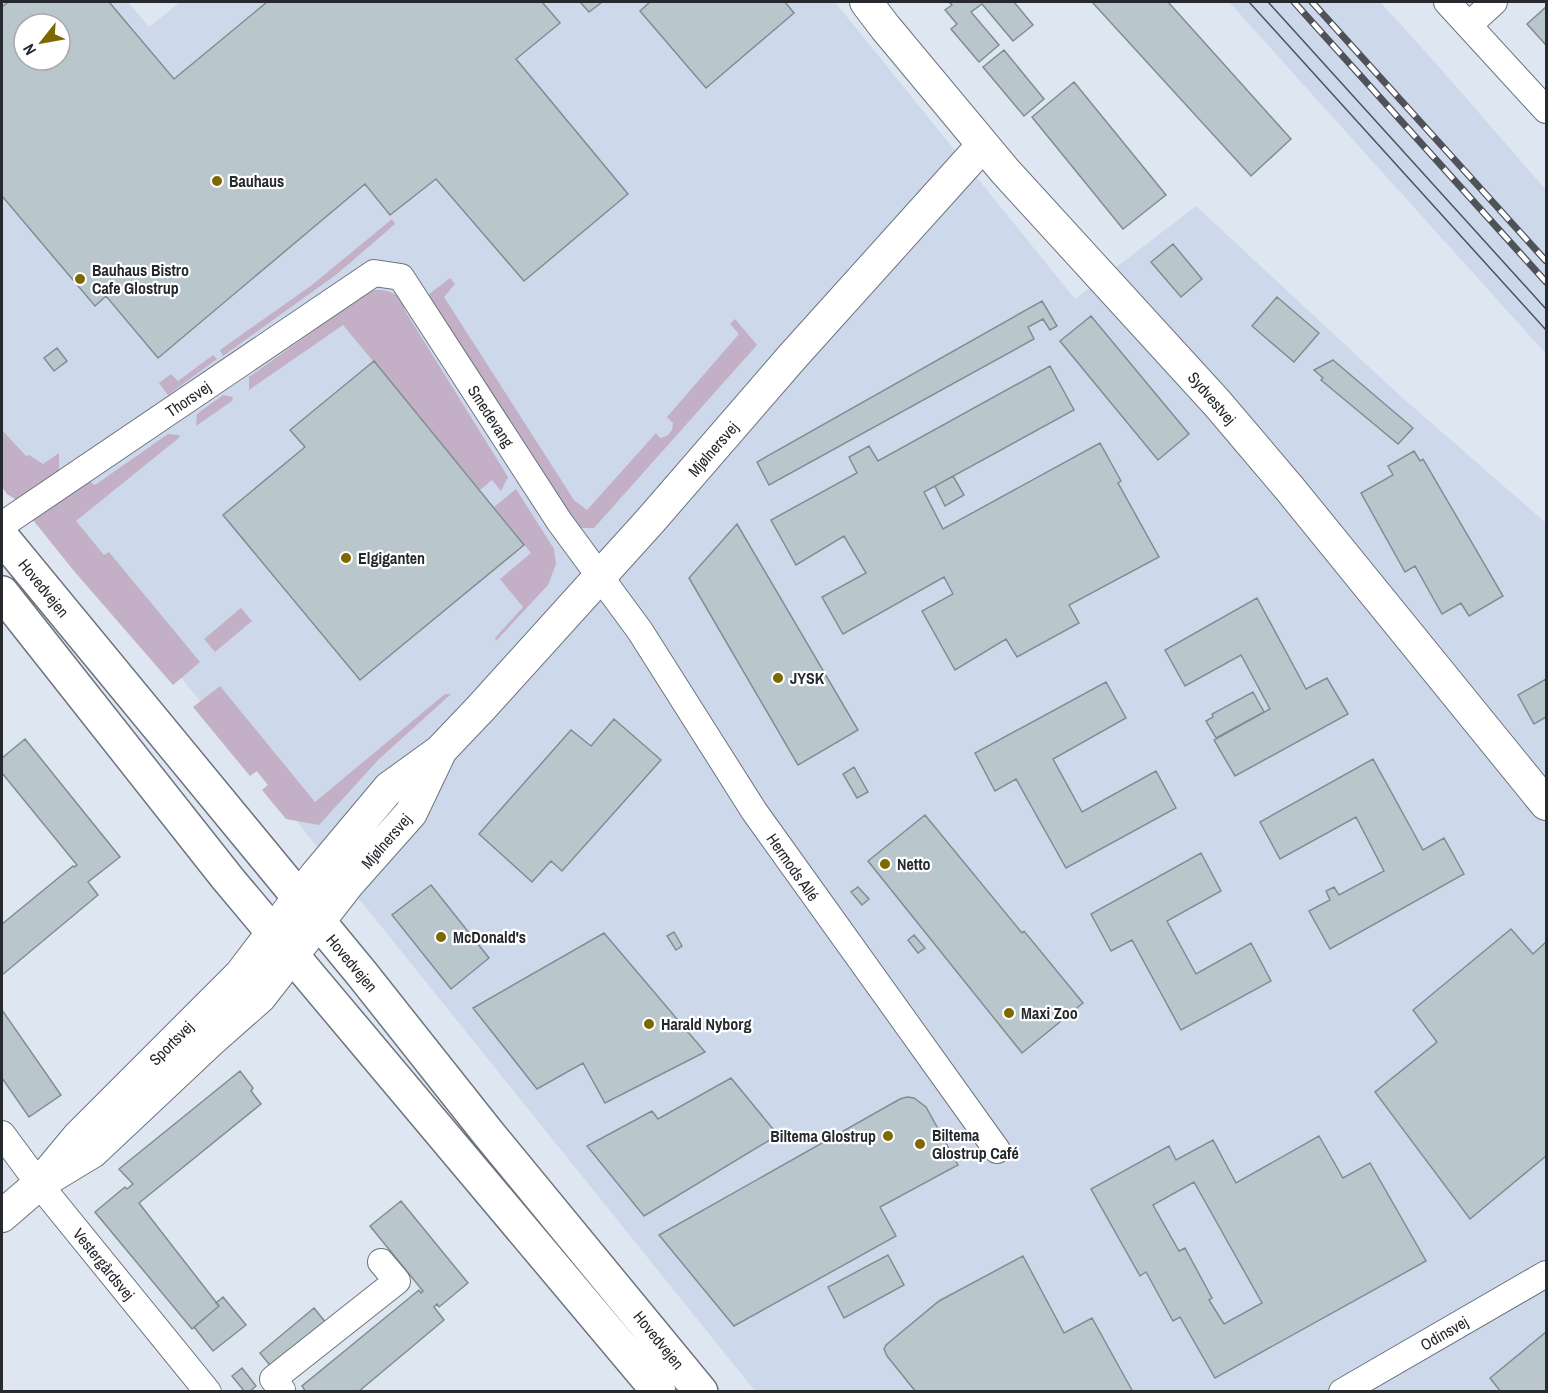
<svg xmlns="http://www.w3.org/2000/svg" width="1548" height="1393" font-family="'Archivo Narrow',sans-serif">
<rect width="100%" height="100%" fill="#dee6f1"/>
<path fill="#cdd9eb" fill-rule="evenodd" d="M 2,2 L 128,2 L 149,27 L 180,2 L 835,2 L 1075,299 L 1196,206 L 1396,392 L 1546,523 L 1546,1391 L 755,1391 L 2,455 ZM 24,24 L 60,24 L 60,60 L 24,60 Z
M 1229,2 L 1380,2 L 1433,60 L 1546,190 L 1546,354 Z"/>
<path fill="#c3afc6" d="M 392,219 L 395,224 L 337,274 L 223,356 L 220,350 L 312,285 Z
M 450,278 L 455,284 L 444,297 L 574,500 L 587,510 L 656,433 L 660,438 L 667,436 L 672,430 L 673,423 L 667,417 L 739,334 L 730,324 L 735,319 L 757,345 L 594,528 L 577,528 L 428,295 Z
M 374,290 C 390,289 398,294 408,306 L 404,309 L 508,477 L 501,491 L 492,480 L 480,490 L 343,325 L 249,390 L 249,377 L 364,295 Z
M 213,355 L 217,359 L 168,395 L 159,383 L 171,374 L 178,381 Z
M 223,395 L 233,397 L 232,401 L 196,426 L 197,414 Z
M 2,430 L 26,456 L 29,455 L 43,464 L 59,453 L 59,472 L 18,501 L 7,494 L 2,487 Z
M 168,434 L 179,435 L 180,437 L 76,521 L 104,555 L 109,552 L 200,662 L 173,685 L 74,571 L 29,515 L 82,477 L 95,485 Z
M 516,489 L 554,549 L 556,564 L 548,585 L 496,641 L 495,638 L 523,607 L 500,579 L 531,553 L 494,507 Z
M 241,608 L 252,621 L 215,652 L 204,639 Z
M 220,686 L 315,802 L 445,694 L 451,694 L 378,760 L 319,825 L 286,819 L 262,790 L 268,785 L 257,771 L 250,776 L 193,707 Z"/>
<path fill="#b9c7cd" stroke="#808d93" stroke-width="1.5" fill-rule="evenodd" d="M 8,2 L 109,2 L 174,79 L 267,2 L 542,2 L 560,23 L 516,59 L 628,194 L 524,281 L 436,179 L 390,215 L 365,184 L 158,358 L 106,296 L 95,306 L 2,196 L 2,7 ZM 24,24 L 60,24 L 60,60 L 24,60 Z
M 580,2 L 602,2 L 589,12 Z
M 650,2 L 785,2 L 794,13 L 706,88 L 640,11 Z
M 949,2 L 1014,2 L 1033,25 L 1013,41 L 982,4 L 971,12 L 999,45 L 979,62 L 951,29 L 957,24 L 945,10 L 952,5 Z
M 1092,2 L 1168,2 L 1291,139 L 1251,176 Z
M 1546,7 L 1546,45 L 1527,24 Z
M 1004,50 L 1044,99 L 1024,116 L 983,67 Z
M 1074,82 L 1166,195 L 1123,229 L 1032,117 Z
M 1173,244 L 1202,279 L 1181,297 L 1151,262 Z
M 1277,297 L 1319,333 L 1294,362 L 1252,326 Z
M 1042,301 L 1057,326 L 1050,330 L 1043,319 L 1028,327 L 1034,339 L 769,485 L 757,462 Z
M 1091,316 L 1189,434 L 1158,460 L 1060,341 Z
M 57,348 L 67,361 L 54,371 L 44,358 Z
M 1333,360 L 1413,428 L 1398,444 L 1321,380 L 1323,378 L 1314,370 Z
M 374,361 L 524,545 L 360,680 L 223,515 L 305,447 L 290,430 Z
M 1050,366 L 1074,410 L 924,492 L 943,529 L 1100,443 L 1121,481 L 1118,483 L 1159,557 L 1069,605 L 1079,623 L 1017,657 L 1006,639 L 955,670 L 922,611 L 953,594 L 944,577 L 843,634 L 822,597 L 866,573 L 844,536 L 796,565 L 771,520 L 857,473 L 849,457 L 869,446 L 878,461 Z
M 1414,451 L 1420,461 L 1423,459 L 1503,596 L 1469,616 L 1461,603 L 1442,614 L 1415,566 L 1405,572 L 1361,493 L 1393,475 L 1388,466 Z
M 953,476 L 964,495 L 945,506 L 935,486 Z
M 737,524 L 858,730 L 798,765 L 689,578 Z
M 1257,598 L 1306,689 L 1327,678 L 1348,714 L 1235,776 L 1214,740 L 1270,709 L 1241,655 L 1185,686 L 1165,650 Z
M 1546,679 L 1546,717 L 1534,724 L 1518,695 Z
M 1106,682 L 1126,718 L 1053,759 L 1082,812 L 1156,771 L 1176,808 L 1066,868 L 1016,779 L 995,791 L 975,753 Z
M 1253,692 L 1264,712 L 1216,738 L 1206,721 L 1213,717 L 1212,714 Z
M 614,719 L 661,760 L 562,871 L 551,861 L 532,882 L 479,834 L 571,730 L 591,746 Z
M 25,739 L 120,857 L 88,882 L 98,895 L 2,975 L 2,924 L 73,866 L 74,867 L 77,865 L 2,773 L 2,758 Z
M 1373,759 L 1423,850 L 1444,838 L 1464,874 L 1330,949 L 1309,911 L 1330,900 L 1326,891 L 1334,887 L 1339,895 L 1384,871 L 1356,817 L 1280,859 L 1260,822 Z
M 854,767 L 868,792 L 857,798 L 843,774 Z
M 925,815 L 1022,933 L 1024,931 L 1083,1003 L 1022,1053 L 868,861 Z
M 1201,853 L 1221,891 L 1167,921 L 1196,974 L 1251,943 L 1271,981 L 1181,1030 L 1132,940 L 1111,951 L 1091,914 Z
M 431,885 L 489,958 L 451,989 L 392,915 Z
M 858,887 L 869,899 L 862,905 L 851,892 Z
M 1511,929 L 1533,954 L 1546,942 L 1546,1156 L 1470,1219 L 1375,1092 L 1437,1042 L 1413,1010 Z
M 674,932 L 682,946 L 676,950 L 667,936 Z
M 604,933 L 705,1052 L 605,1103 L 583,1063 L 537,1089 L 473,1008 Z
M 914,935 L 925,948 L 918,953 L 908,940 Z
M 2,1010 L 61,1095 L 29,1117 L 2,1078 Z
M 240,1071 L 253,1088 L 251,1091 L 261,1104 L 139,1203 L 219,1306 L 192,1329 L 95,1212 L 125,1187 L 127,1189 L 133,1184 L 119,1169 Z
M 731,1078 L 778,1135 L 644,1216 L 587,1146 L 652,1111 L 658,1119 Z
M 907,1097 L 914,1098 L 926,1107 L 958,1165 L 880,1207 L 896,1236 L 734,1326 L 659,1235 L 900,1099 Z
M 1319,1136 L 1343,1178 L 1370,1163 L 1426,1261 L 1215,1378 L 1180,1317 L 1173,1321 L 1146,1272 L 1140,1276 L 1091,1189 L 1169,1146 L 1176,1160 L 1213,1140 L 1236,1183 ZM 1194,1182 L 1262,1303 L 1224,1324 L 1209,1300 L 1212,1298 L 1185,1248 L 1179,1251 L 1153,1205 Z
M 401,1201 L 468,1283 L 439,1307 L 437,1304 L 434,1307 L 444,1320 L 358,1392 L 306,1392 L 302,1386 L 419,1290 L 421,1293 L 423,1291 L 370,1226 Z
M 888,1255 L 904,1285 L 844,1318 L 828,1287 Z
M 1023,1256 L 1064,1333 L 1092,1318 L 1133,1392 L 916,1392 L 887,1356 L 884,1349 L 886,1345 L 939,1301 Z
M 223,1297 L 246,1325 L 213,1351 L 194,1327 L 219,1306 L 216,1303 Z
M 314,1308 L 326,1323 L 273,1369 L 260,1353 Z
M 1546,1332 L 1546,1392 L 1501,1392 L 1490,1378 Z
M 242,1368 L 256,1386 L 249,1392 L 245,1392 L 232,1376 Z"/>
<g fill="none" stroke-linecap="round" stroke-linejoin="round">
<g stroke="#6d747e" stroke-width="28">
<path id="minor" d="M 1447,2 L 1546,110
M 1469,25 L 1494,2
M 2,525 L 374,273 L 401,277 L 559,521 L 640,631 L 754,811 L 997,1150
M 2,1134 L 39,1184 L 208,1392
M 281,1392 L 282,1390 L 273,1379 L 397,1281 L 381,1262
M 1342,1392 L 1546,1274"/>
</g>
<g stroke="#6d747e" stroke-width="34">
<path id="tertiary" d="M 866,2 L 885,27 L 1005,171 L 1217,403 L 1290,489 L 1546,804
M 39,1184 L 79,1136 L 241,974 L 316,875 L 389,788 L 440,751 L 480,709 L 651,520 L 793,356 L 983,145
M 2,1216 L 39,1184 L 92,1152 L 209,1042 L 260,997 L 348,884 L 411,813 L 440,752"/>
</g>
<g stroke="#6d747e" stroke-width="36">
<path id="secondary" d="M 2,537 L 362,974 L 488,1133 L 701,1392
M 2,593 L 228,879 L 659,1392"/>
</g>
<use href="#minor" stroke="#fff" stroke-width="26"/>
<use href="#tertiary" stroke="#fff" stroke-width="32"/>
<use href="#secondary" stroke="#fff" stroke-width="33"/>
<path stroke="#4f5359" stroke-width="1.5" d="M 1249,2 L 1546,330
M 1268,2 L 1546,309"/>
<g stroke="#4f5359" stroke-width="7">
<path id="rail" d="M 1294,2 L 1546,282
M 1312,2 L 1546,261"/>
</g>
<use href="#rail" stroke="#fff" stroke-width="4.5" stroke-dasharray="14" stroke-linecap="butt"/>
</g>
<g fill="#7e6800" stroke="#fff" stroke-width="2">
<circle cx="217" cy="181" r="6"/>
<circle cx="80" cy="279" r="6"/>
<circle cx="346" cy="558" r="6"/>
<circle cx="778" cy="678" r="6"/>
<circle cx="885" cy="864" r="6"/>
<circle cx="441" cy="937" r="6"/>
<circle cx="1009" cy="1013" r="6"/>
<circle cx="649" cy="1024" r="6"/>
<circle cx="888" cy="1136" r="6"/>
<circle cx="920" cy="1144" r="6"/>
</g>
<g text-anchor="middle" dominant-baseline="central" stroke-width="4.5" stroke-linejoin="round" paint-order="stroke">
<g font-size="16" font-weight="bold" fill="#26292d" stroke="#fff" text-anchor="start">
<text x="229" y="181">Bauhaus</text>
<text x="92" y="270">Bauhaus Bistro<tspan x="92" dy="18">Cafe Glostrup</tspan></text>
<text x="358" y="558">Elgiganten</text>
<text x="790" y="678">JYSK</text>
<text x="897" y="864">Netto</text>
<text x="453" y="937">McDonald's</text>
<text x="1021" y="1013">Maxi Zoo</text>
<text x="661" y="1024">Harald Nyborg</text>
<text x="932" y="1135">Biltema<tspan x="932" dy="18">Glostrup Café</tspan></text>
<text x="876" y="1136" text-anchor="end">Biltema Glostrup</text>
</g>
<g font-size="16" fill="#26292d" stroke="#fff">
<text transform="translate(1212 398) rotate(49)">Sydvestvej</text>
<text transform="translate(188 399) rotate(-34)">Thorsvej</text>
<text transform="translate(491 416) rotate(57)">Smedevang</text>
<text transform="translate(713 449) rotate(-49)">Mjølnersvej</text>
<text transform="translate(44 588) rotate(51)">Hovedvejen</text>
<text transform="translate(386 841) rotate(-49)">Mjølnersvej</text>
<text transform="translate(793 867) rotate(55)">Hermods Allé</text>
<text transform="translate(352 963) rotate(50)">Hovedvejen</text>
<text transform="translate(171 1043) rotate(-45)">Sportsvej</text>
<text transform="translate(104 1264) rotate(51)">Vestergårdsvej</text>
<text transform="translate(1444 1333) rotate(-30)">Odinsvej</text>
<text transform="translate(659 1340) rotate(51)">Hovedvejen</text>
</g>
</g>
<rect width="1548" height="1393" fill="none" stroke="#26292d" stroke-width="6"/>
<g transform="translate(42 42) rotate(239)"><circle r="28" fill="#ffffff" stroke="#a8a9ab" stroke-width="1.5"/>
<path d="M0-4.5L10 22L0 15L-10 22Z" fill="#7e6800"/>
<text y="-9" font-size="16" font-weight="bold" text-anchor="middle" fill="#26292d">N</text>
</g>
</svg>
